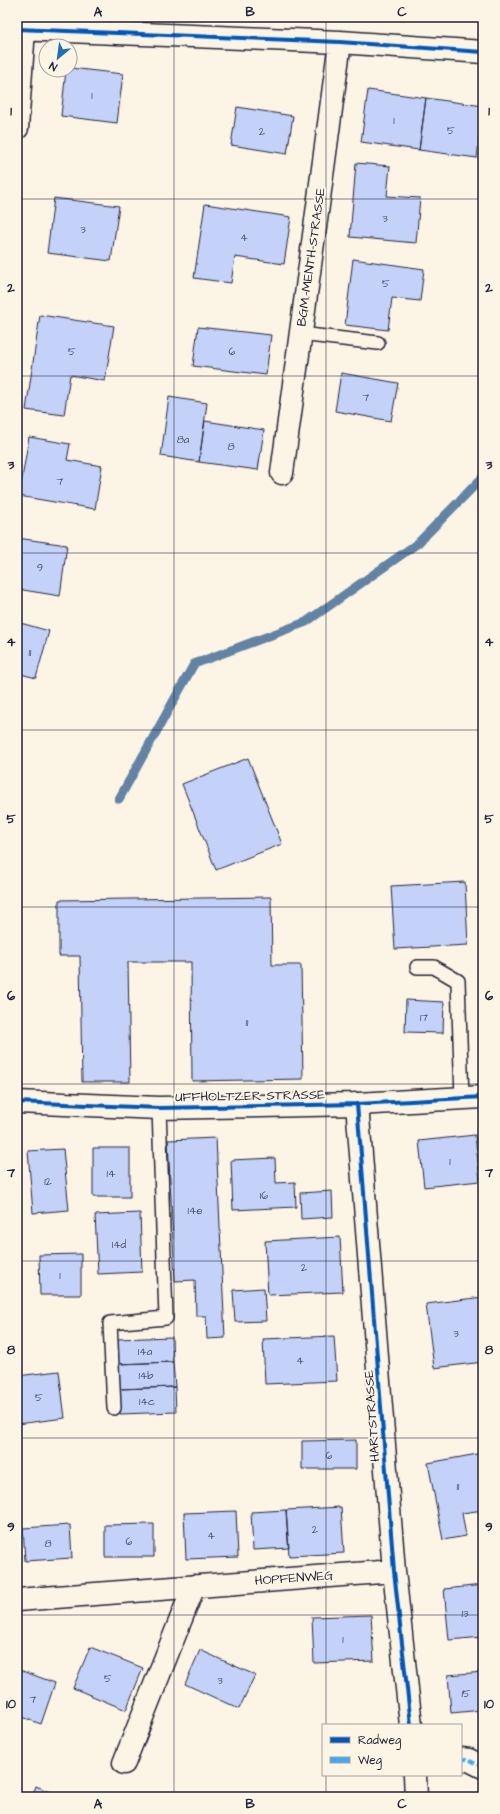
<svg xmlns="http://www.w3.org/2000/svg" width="500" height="1814" font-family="'Architects Daughter',sans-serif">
<rect width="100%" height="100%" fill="#fcf5e5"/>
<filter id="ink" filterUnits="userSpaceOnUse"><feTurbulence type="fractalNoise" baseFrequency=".025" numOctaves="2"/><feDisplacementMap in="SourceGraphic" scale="8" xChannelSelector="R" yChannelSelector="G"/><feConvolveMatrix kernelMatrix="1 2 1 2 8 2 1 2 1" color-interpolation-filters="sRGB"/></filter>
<g filter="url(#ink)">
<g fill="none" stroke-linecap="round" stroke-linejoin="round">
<path stroke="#6383a5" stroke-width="9" d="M 119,799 L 194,664 L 306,622 L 418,543 L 483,477"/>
</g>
<path fill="#c4d2f9" stroke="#22223b" d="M 70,68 L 123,74 L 117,123 L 61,116 L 66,70 L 70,70 Z
M 368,90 L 426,98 L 419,150 L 361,142 Z
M 426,98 L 483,106 L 477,158 L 419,150 Z
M 237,107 L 293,116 L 287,154 L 231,145 Z
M 356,163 L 390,166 L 387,196 L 420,198 L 416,243 L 350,237 Z
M 54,198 L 119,206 L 111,261 L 47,253 Z
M 205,204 L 291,217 L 284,264 L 235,257 L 231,283 L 194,278 Z
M 353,259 L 424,269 L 420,301 L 392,298 L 388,330 L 345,325 Z
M 40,315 L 114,326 L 105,381 L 70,375 L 64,415 L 26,410 Z
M 198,327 L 271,335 L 266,375 L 193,366 Z
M 341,373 L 398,383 L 391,421 L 335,411 Z
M 169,397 L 207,403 L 199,462 L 161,456 Z
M 205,421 L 264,430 L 258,470 L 199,462 Z
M 29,437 L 70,444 L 67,460 L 102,466 L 95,509 L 19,496 Z
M 17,538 L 67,545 L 60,596 L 17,589 Z
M 17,622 L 49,631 L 36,678 L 17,673 Z
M 248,758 L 282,844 L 216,870 L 182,784 Z
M 465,882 L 468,945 L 395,949 L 391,886 Z
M 271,897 L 272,965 L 301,965 L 303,1079 L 192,1081 L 191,962 L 128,962 L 130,1082 L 82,1082 L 80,956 L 59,956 L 59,900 Z
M 406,1000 L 444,1002 L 443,1033 L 405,1032 Z
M 475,1135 L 480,1181 L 424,1187 L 419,1141 Z
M 216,1138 L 225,1338 L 207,1339 L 206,1316 L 196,1316 L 195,1280 L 175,1281 L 168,1140 Z
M 93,1148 L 130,1148 L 130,1197 L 93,1197 Z
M 63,1149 L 69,1210 L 33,1213 L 28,1151 Z
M 275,1158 L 276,1183 L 295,1182 L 296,1207 L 233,1210 L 231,1160 Z
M 332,1191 L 333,1217 L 301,1219 L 300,1193 Z
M 140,1213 L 142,1272 L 98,1274 L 95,1215 Z
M 340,1237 L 343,1292 L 268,1295 L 265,1241 Z
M 81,1254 L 81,1295 L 40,1295 L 39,1255 Z
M 264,1288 L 266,1321 L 235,1322 L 233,1290 Z
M 483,1297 L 483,1362 L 434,1368 L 426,1304 Z
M 334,1336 L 337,1381 L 265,1384 L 263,1339 Z
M 172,1337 L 173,1362 L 118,1364 L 117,1339 Z
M 173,1362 L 175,1387 L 119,1389 L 118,1364 Z
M 59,1371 L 65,1418 L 17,1424 L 17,1376 Z
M 175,1387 L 176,1412 L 120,1414 L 119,1389 Z
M 356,1440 L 356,1469 L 302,1469 L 302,1441 Z
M 483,1453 L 483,1510 L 462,1513 L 466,1536 L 443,1540 L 428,1463 Z
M 341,1507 L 344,1553 L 289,1556 L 286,1510 Z
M 286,1510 L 289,1548 L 253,1550 L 251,1512 Z
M 236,1511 L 238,1557 L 186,1559 L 184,1513 Z
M 154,1524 L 154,1557 L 105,1557 L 105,1525 Z
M 70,1525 L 72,1558 L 25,1561 L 23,1528 Z
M 483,1585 L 483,1637 L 449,1640 L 444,1589 Z
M 371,1615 L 374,1661 L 314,1663 L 312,1617 Z
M 90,1647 L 143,1668 L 126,1710 L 73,1688 Z
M 200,1650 L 255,1675 L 239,1709 L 185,1684 Z
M 17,1669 L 55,1683 L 41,1724 L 17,1715 Z
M 483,1672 L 483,1710 L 451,1713 L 448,1675 Z
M 36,1786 L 63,1797 L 32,1797 Z"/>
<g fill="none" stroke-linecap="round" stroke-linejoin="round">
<g stroke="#22223b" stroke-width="16">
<path id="service" d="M 100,32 L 101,17
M 300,334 L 378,343
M 417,967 L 434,967 L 458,981 L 462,1098
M 114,1408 L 110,1323 L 166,1318 L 159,1108"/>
</g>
<g stroke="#22223b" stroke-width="25">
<path id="minor" d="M 17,29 L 340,42 L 483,52
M 17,128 L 24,29
M 282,473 L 340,42
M 357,1104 L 394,1571 L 411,1725
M 17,1600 L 394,1571
M 461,1759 L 469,1760 L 483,1767
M 124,1763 L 194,1586
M 415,1775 L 416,1797"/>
</g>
<g stroke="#22223b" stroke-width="25">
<path id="tertiary" d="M 17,1102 L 159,1108 L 357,1104 L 483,1097"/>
</g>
<use href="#service" stroke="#fcf5e5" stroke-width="13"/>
<use href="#minor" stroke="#fcf5e5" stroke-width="22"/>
<use href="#tertiary" stroke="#fcf5e5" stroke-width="22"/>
<path stroke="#3fa9f5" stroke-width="3" stroke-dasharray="6 3" stroke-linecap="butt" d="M 461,1759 L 469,1760 L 483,1767"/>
<g stroke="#fcf5e5" stroke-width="6">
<path id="cycleway" d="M 17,29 L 340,42 L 483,52
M 17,1102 L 159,1108 L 357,1104 L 483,1097
M 357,1104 L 394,1571 L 411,1725"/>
</g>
<use href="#cycleway" stroke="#0057b8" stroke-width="4"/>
</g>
</g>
<path fill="none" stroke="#22223b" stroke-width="1" stroke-opacity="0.55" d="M 174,17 L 174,1797M 326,17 L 326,1725M 17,199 L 483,199M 17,376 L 483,376M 17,553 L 483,553M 17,730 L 483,730M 17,907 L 483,907M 17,1084 L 483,1084M 17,1261 L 483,1261M 17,1438 L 483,1438M 17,1615 L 483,1615M 326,1775 L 326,1797"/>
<g text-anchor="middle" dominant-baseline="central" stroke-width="4" stroke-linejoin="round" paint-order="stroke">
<g font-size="11" fill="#4a4e6a">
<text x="92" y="95">1</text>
<text x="394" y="120">1</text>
<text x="451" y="130">5</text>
<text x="262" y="131">2</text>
<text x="385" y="218">3</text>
<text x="83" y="229">3</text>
<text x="244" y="237">4</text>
<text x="386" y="283">5</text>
<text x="72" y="351">5</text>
<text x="232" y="351">6</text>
<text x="366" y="397">7</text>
<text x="183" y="439">8a</text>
<text x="231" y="446">8</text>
<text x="60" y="481">7</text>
<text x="40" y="567">9</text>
<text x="30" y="652">11</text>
<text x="424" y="1017">17</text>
<text x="247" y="1022">11</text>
<text x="450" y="1161">1</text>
<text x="111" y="1173">14</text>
<text x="48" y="1181">12</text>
<text x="264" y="1195">16</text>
<text x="195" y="1210">14e</text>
<text x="119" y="1244">14d</text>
<text x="304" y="1267">2</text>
<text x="60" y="1275">1</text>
<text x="456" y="1333">3</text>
<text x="145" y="1351">14a</text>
<text x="300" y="1360">4</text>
<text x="146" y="1375">14b</text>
<text x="39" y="1397">5</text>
<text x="147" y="1401">14c</text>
<text x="329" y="1455">6</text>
<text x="458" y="1486">11</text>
<text x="315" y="1529">2</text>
<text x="211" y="1535">4</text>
<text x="129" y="1541">6</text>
<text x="48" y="1543">8</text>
<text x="465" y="1613">13</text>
<text x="343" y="1639">1</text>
<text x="108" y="1678">5</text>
<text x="220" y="1680">3</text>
<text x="466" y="1693">15</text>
<text x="33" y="1699">7</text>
</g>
<g font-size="13" fill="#22223b" stroke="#fcf5e5">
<text transform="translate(311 257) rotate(-82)">BGM.-MENTH-STRASSE</text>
<text transform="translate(250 1096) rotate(-1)">UFFHOLTZER STRASSE</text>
<text transform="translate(372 1416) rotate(-94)">HARTSTRASSE</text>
<text transform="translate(294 1578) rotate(-4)">HOPFENWEG</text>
</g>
</g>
<rect width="500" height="1814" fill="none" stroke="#fcf5e5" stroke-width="44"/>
<rect x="322" y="1724" width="140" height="52" fill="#fcf5e5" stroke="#a5a1a1"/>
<rect x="330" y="1737" width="20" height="6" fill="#0057b8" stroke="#a5a1a1"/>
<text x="358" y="1744" font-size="12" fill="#22223b">Radweg</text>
<rect x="330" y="1757" width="20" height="6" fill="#3fa9f5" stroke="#a5a1a1"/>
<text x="358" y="1764" font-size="12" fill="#22223b">Weg</text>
<g transform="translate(58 58) rotate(209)"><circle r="19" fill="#fcf5e5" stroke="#a5a1a1"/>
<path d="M0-3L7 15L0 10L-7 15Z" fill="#1f6fb2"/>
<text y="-6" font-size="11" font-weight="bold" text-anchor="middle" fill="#22223b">N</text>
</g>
<rect x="22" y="22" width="456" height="1770" fill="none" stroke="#22223b" stroke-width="1.5"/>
<g font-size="13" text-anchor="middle" font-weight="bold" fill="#22223b">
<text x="98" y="16">A</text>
<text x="250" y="16">B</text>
<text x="402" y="16">C</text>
<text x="11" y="115">1</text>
<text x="489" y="115">1</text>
<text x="11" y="292">2</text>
<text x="489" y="292">2</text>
<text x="11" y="469">3</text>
<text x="489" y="469">3</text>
<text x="11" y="646">4</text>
<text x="489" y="646">4</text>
<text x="11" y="823">5</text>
<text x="489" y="823">5</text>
<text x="11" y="1000">6</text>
<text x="489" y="1000">6</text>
<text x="11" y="1177">7</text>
<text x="489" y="1177">7</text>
<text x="11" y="1354">8</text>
<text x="489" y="1354">8</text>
<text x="11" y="1531">9</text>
<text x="489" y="1531">9</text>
<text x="11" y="1708">10</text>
<text x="489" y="1708">10</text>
<text x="98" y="1808">A</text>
<text x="250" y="1808">B</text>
<text x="402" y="1808">C</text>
</g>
</svg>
